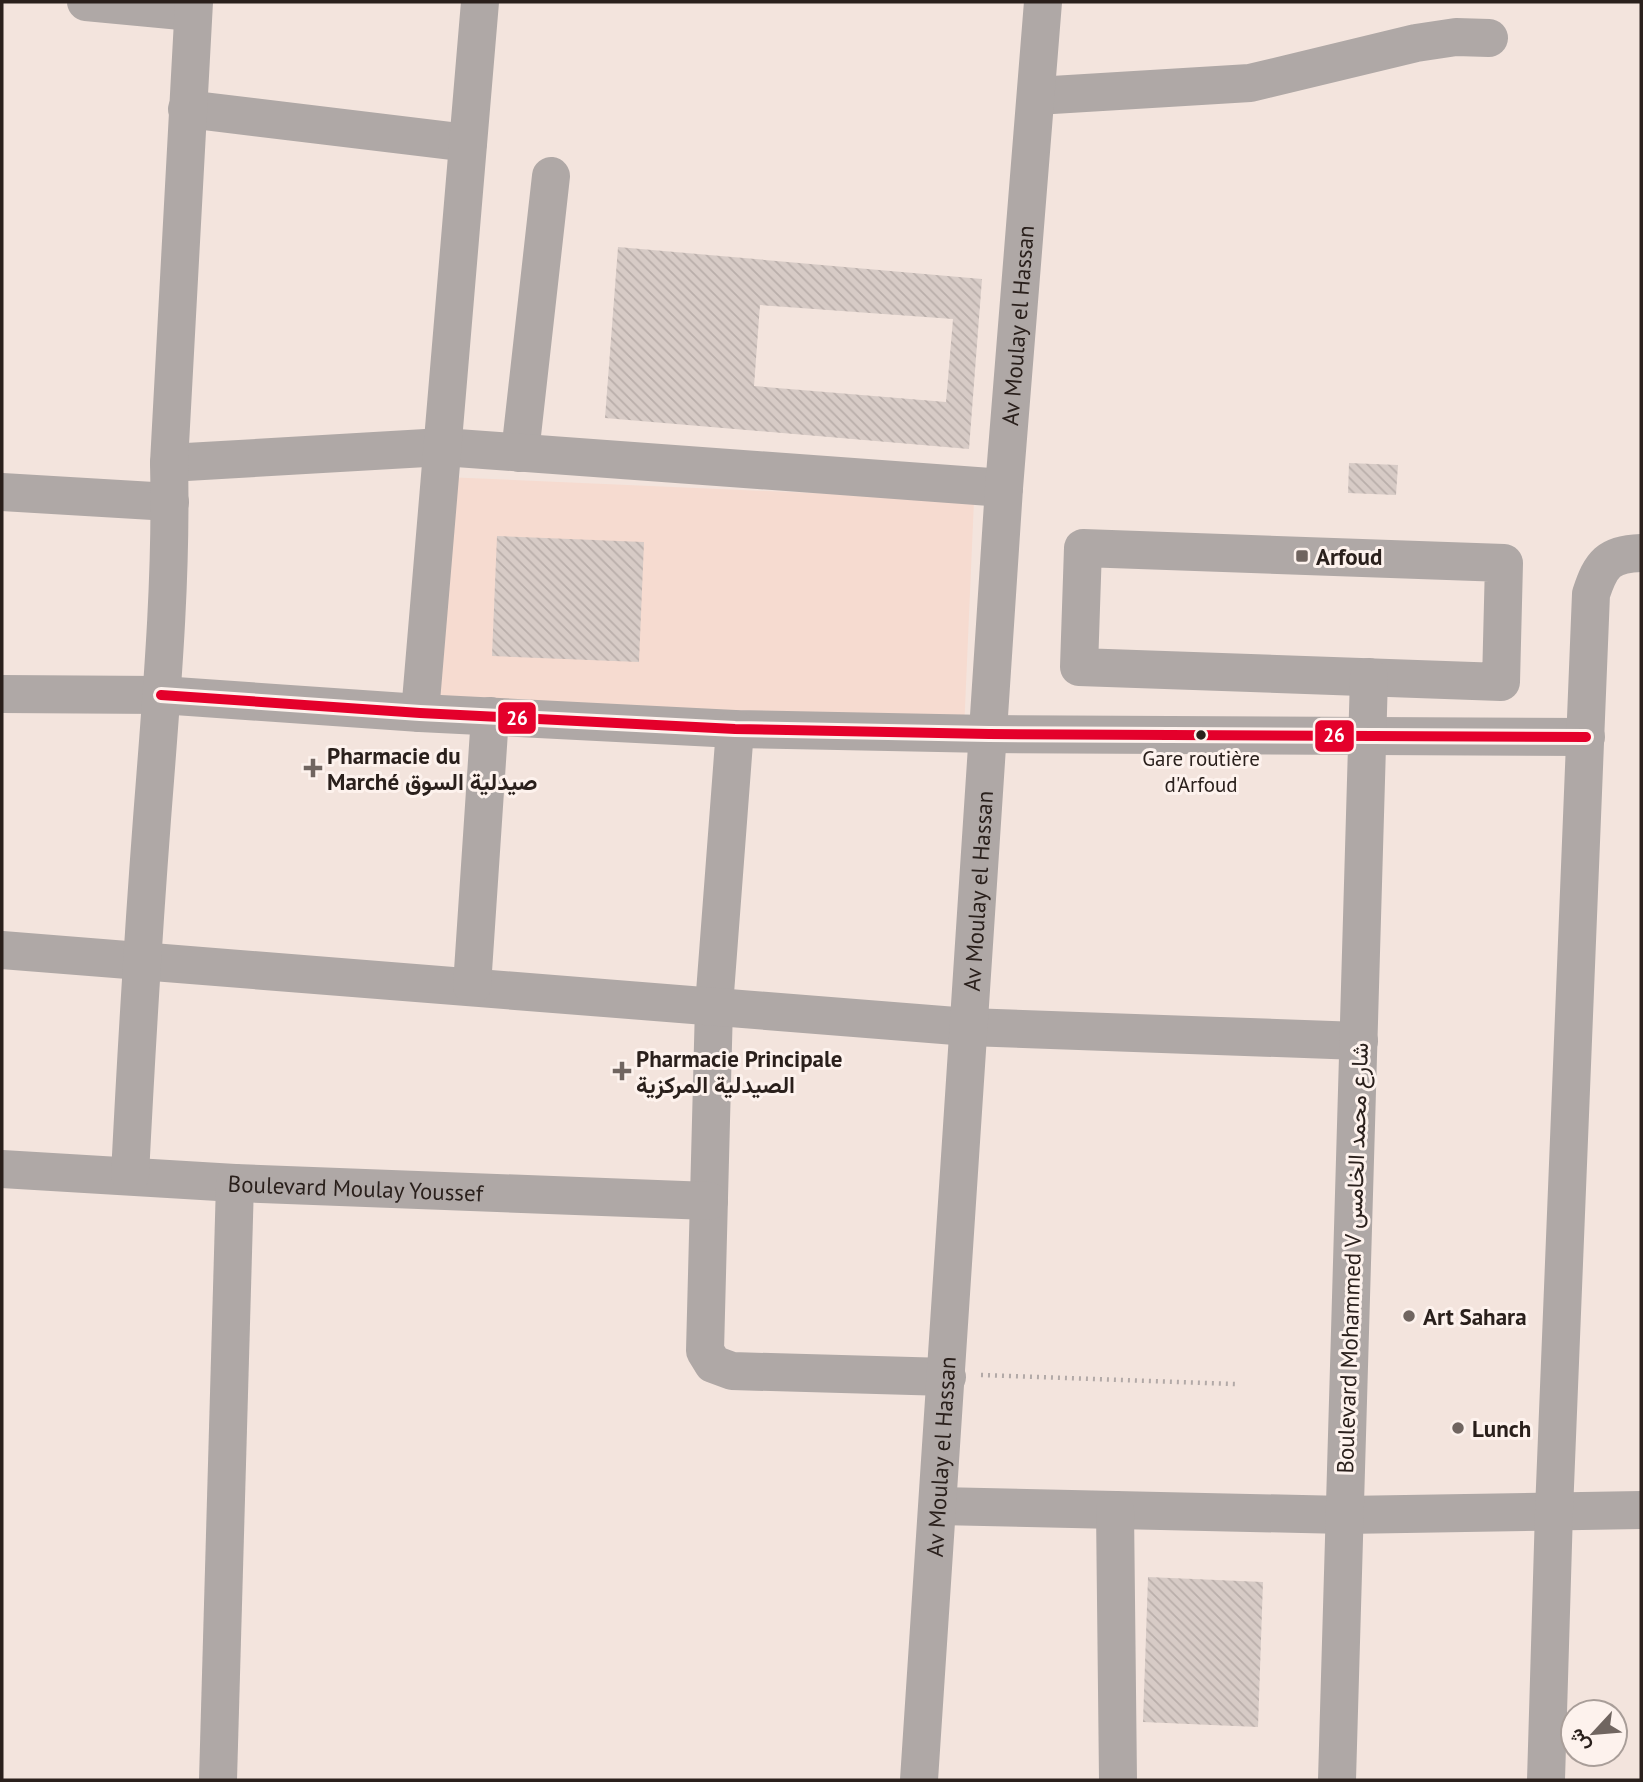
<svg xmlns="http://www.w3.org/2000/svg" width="1643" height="1782" font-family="'PT Sans',Vazirmatn,sans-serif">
<defs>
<pattern id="building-back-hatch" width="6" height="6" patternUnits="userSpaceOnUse" patternTransform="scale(1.75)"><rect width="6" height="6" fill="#d7cbc6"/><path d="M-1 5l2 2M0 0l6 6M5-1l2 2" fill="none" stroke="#b9aeaa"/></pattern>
</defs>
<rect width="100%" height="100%" fill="#f3e4dd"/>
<path fill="#f6dbd0" d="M 444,477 L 974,500 L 964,731 L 434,708 Z"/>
<path fill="url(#building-back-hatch)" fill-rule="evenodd" d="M 618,247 L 982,279 L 969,449 L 605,418 ZM 760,305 L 953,319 L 946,402 L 754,386 Z
M 1349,463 L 1398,465 L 1396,495 L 1348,493 Z
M 497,536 L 644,542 L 639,662 L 492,656 Z
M 1148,1577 L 1263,1582 L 1258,1727 L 1143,1722 Z"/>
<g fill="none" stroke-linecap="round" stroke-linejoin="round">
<path stroke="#b2a9a7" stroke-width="4.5" stroke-dasharray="2 5" stroke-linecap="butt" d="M 981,1375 L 1235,1384"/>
<g stroke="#afa8a6" stroke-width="38">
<path d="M 86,2 L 192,12"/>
<path d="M 1036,96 L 1250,83 L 1416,43 L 1456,37 L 1489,38"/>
<path d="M 187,109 L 468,143"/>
<path d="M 520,453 L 551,176"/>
<path d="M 169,463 L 443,447 L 1004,488"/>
<path d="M 2,492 L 170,502"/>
<path d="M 1083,548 L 1504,563 L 1501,682 L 1079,667 Z"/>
<path d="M 2,694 L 161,695 L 420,713 L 735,729 L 989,734 L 1586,737"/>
<path d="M 420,713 L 480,2"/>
<path d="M 735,729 L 714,1006 L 705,1351 L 713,1364 L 732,1371 L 947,1377"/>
<path d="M 2,950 L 968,1027 L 1359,1041"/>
<path d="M 472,986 L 490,716"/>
<path id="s1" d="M 2,1169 L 235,1183 L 709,1201"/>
<path d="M 130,1175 C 136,1057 143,938 152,819 C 161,701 172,582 169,463 L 194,2"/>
<path d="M 938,1506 L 1345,1515 L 1641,1510"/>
<path d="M 1115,1510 L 1118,1780"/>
<path d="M 218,1780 L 235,1183"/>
<path id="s2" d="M 919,1780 L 1004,488 L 1043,2"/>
<path d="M 1337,1780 L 1369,677"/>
<path d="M 1546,1780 L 1554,1511 L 1591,594 C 1601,564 1608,554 1641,553"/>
</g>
<g stroke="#fdf2ed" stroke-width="16">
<path id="bus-1" d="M 161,695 L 420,713 L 735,729 L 989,734 L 1586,737"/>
</g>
<use href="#bus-1" stroke="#e4002b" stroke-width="10"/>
</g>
<g fill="#706560" stroke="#fdf2ed" stroke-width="2.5">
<rect x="1295" y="549" width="14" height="14" rx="3.5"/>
<path d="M309.5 757.5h7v7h7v7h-7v7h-7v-7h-7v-7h7z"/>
<path d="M618.5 1060.5h7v7h7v7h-7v7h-7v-7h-7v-7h7z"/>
<circle cx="1409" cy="1316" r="7"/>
<circle cx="1458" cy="1428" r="7"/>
</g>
<circle fill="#2a201c" stroke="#fdf2ed" stroke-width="2.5" cx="1201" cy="735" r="6"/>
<g text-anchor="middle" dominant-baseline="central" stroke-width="6" stroke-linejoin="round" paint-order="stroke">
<g font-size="21" fill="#2a201c" stroke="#fdf2ed">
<text x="1201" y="758">Gare routière<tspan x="1201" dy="26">d'Arfoud</tspan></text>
</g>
<g font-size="23" fill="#2a201c" stroke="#fdf2ed">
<text stroke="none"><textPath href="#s2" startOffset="1458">Av Moulay el Hassan</textPath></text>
<text stroke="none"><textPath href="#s2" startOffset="891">Av Moulay el Hassan</textPath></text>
<text stroke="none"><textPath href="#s1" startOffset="354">Boulevard Moulay Youssef</textPath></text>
<text transform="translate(1352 1258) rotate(-88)">Boulevard Mohammed V شارع محمد الخامس</text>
<text stroke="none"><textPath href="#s2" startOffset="324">Av Moulay el Hassan</textPath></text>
</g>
<g font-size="23" font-weight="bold" fill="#2a201c" stroke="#fdf2ed" text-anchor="start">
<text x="1316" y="556">Arfoud</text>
<text x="327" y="755">Pharmacie du<tspan x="327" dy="26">Marché صيدلية السوق</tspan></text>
<text x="636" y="1058">Pharmacie Principale<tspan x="636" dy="26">الصيدلية المركزية</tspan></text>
<text x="1423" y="1316">Art Sahara</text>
<text x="1472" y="1428">Lunch</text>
</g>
</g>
<g stroke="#fdf2ed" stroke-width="2.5">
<rect x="497" y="701" width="40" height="34" rx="7" fill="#e4002b"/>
<rect x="1314" y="719" width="41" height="34" rx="7" fill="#e4002b"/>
</g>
<g font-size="19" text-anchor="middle" font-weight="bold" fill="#fff">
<text x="517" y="725">26</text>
<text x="1334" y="742">26</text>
</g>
<rect width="1643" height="1782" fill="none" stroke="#2a201c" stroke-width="7"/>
<g transform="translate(1594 1733) rotate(244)"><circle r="33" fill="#fdf2ed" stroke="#a99e99" stroke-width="2"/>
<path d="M0-5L12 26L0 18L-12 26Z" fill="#706560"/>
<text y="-10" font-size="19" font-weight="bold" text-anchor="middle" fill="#2a201c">ش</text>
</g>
</svg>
